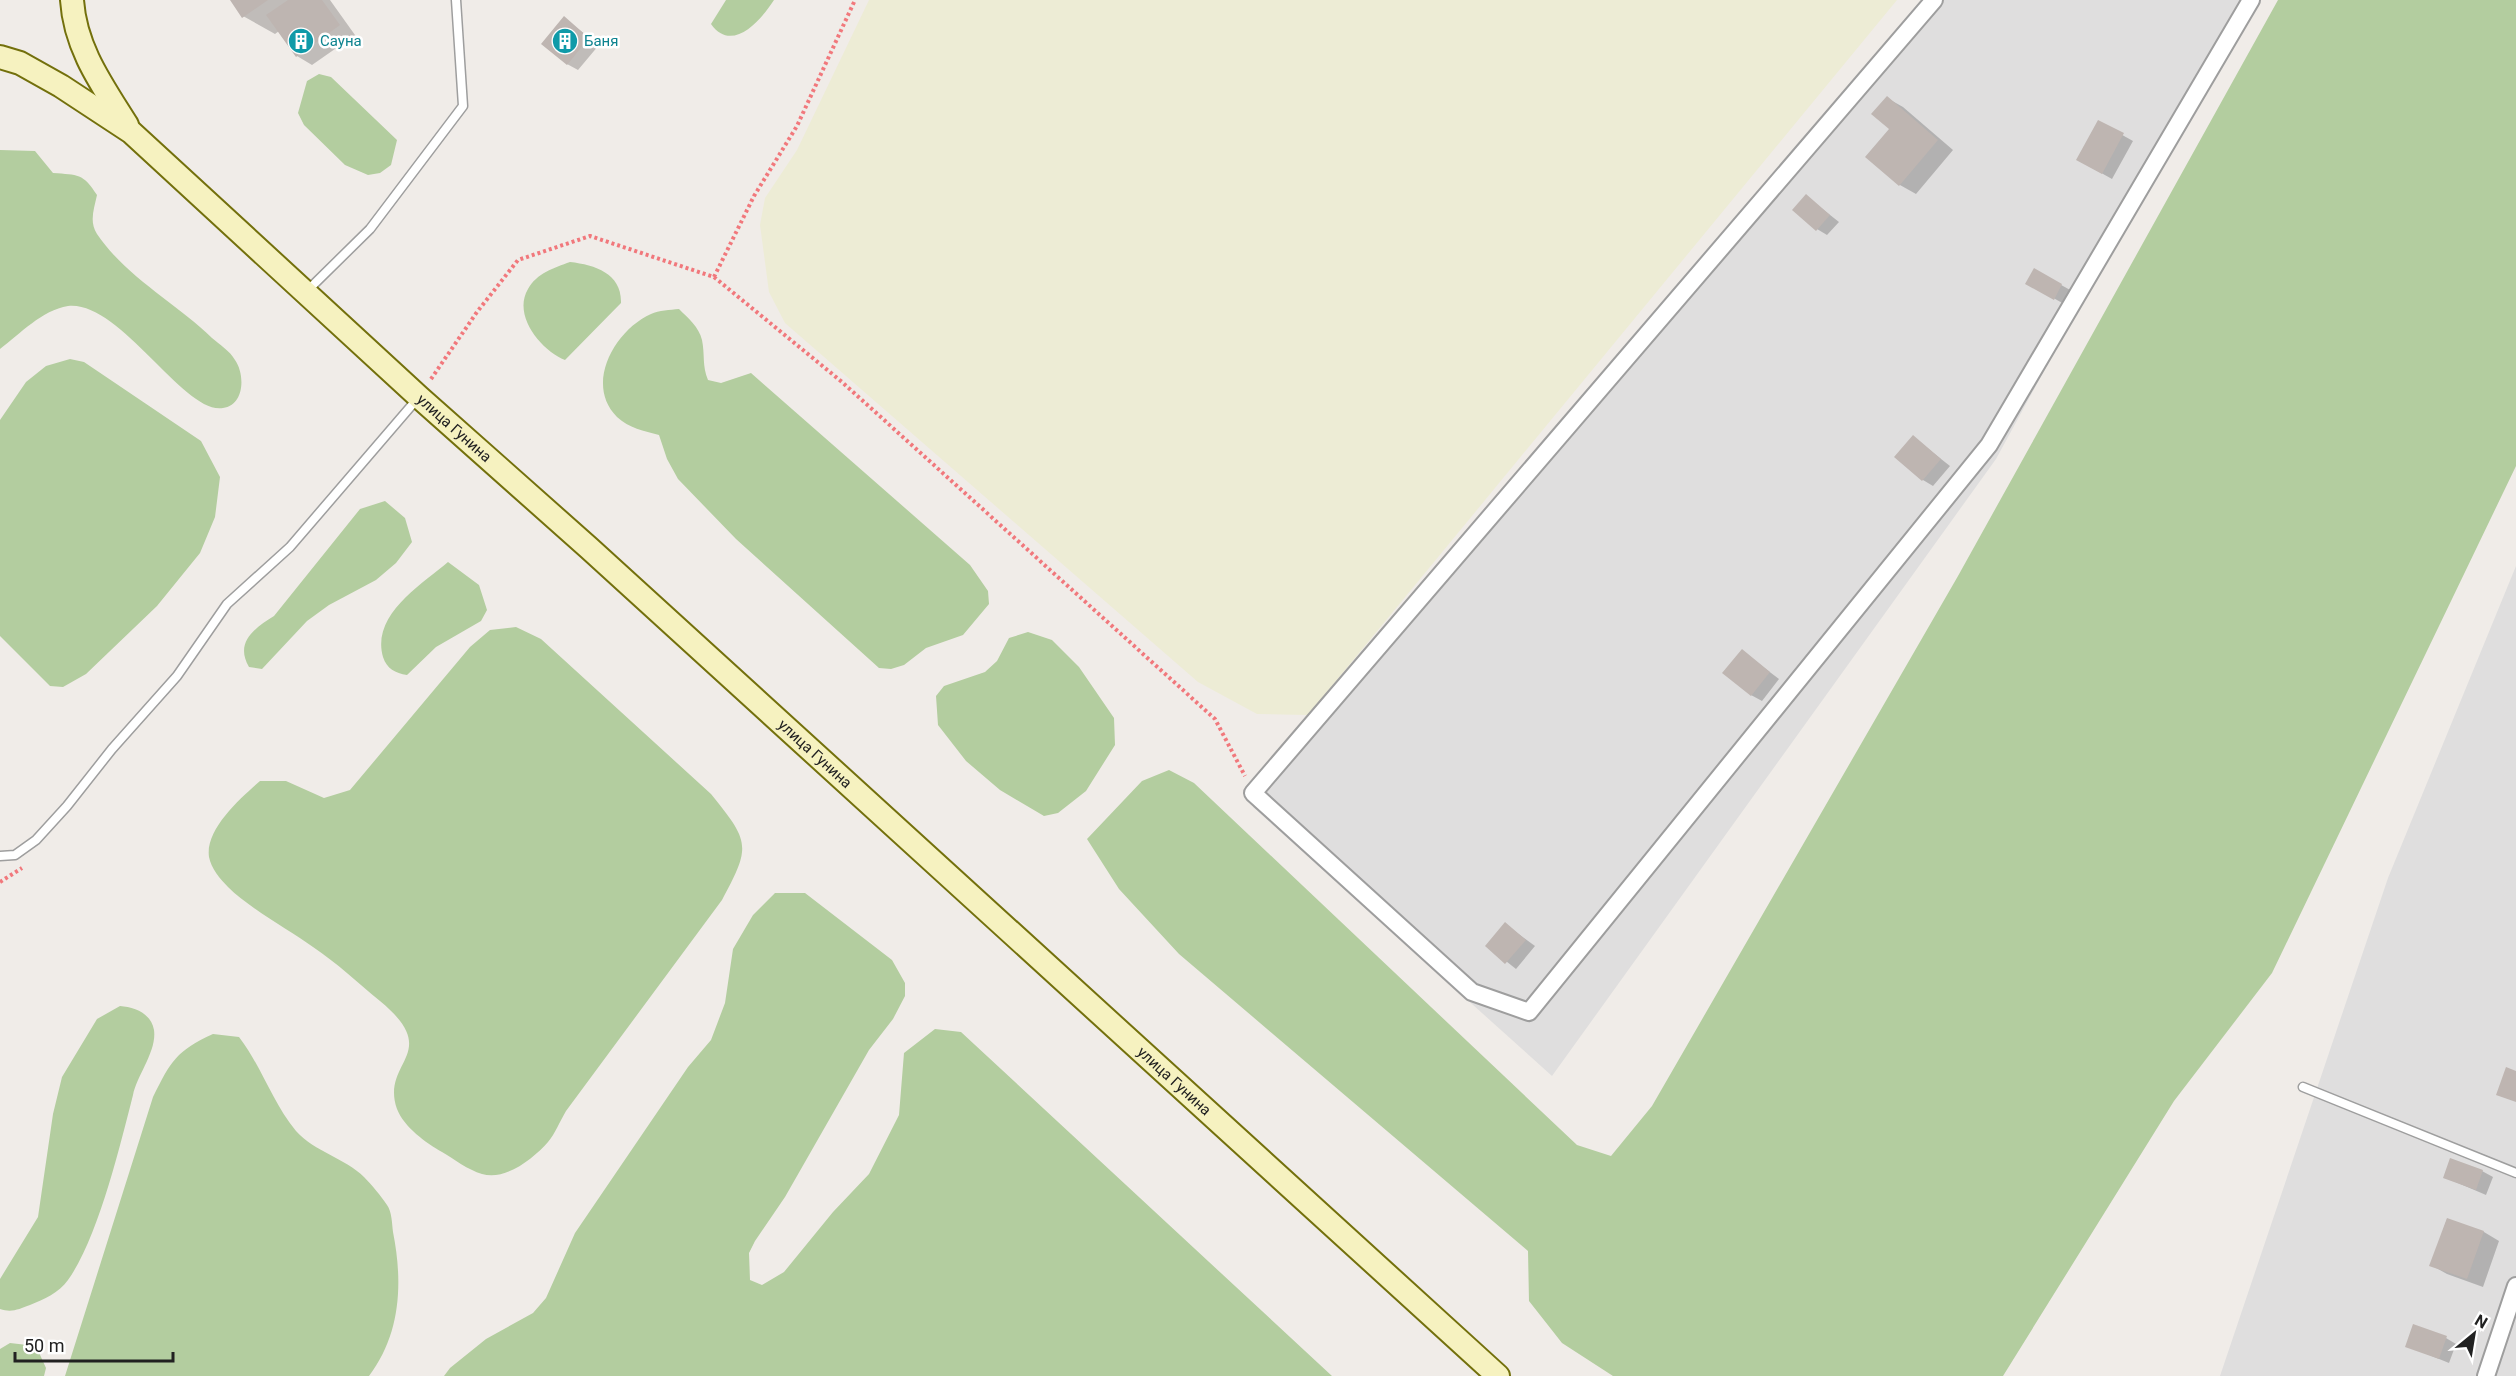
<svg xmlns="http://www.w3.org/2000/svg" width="2516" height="1376" font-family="Roboto,sans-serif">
<rect width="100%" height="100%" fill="#f0ece8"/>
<path fill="#dfdede" d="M 1941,0 L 2246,0 L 1996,459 L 1552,1076 L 1253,807 Z
M 2516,566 L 2516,1376 L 2220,1376 L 2388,878 Z"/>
<path fill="#edecd5" d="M 869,0 L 1897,0 L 1308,715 L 1257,714 L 1198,682 L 785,323 L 769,292 L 760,225 L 765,198 L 797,150 Z"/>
<path fill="#b3cd9f" d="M 726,0 L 774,0 C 761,20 732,54 711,24 Z
M 2278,0 L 2516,0 L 2516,466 L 2272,973 L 2174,1101 L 2003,1376 L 1613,1376 L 1562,1343 L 1529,1301 L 1528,1251 L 1179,954 L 1119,889 L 1087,839 L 1142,781 L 1169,770 L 1194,783 L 1577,1145 L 1611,1156 L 1652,1106 L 1958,576 Z
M 319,74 L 331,77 L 397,140 L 391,165 L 380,173 L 368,175 L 345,165 L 304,125 L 298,113 L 307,81 Z
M 0,150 L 35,151 L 53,173 C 78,175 83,173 97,195 C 94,209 89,222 97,234 C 126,277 176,303 212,338 C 219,344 230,351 235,360 C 245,374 245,405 223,408 C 184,415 120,300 68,306 C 42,310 20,334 0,349 Z
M 570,262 C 596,265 622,274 621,303 L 565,360 C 542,351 512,316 528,289 C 537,273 554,268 570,262 Z
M 679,309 C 688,318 699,327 702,340 C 705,354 702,366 708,380 L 721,383 L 751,373 L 970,565 L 988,591 L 989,604 L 963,635 L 926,648 L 904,665 L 891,669 L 879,668 L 736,539 L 678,479 L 667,459 L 659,435 C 644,431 629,428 617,417 C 584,384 615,330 651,314 C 659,310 670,310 679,309 Z
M 70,359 L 84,362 L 201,441 L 220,477 L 215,517 L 200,553 L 157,606 L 86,674 L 63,687 L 50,686 L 0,636 L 0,420 L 26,382 L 46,366 Z
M 385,501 L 405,518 L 412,542 L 396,563 L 376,580 L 329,605 L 307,621 L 262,669 L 249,667 C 235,643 253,629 274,616 L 360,509 Z
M 448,562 L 479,585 L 487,610 L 481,621 L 436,647 L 407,675 C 395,673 387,669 383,657 C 371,615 421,585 448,562 Z
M 516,627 L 541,639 L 711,794 C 750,842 751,846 722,900 L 566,1111 C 560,1121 555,1134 548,1142 C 533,1159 505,1181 482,1174 C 468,1170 454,1159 442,1152 C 426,1143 404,1127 397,1109 C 380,1061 444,1054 380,1001 C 358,983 337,963 313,947 C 288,929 249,908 228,887 C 220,879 211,868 209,857 C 205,829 241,798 260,781 L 286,781 L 324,798 L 350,790 L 470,647 L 490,630 Z
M 1028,632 L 1052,640 L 1079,667 L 1114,718 L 1115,745 L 1086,791 L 1058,813 L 1044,816 L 1000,790 L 966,761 L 938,725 L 936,696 L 944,686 L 985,672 L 997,661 L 1009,638 Z
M 775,893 L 805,893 L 892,960 L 905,983 L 905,996 L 893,1019 L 869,1050 L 785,1197 L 755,1241 L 749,1253 L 750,1280 L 762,1285 L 784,1272 L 833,1212 L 869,1174 L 899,1115 L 904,1053 L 935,1029 L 961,1032 L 1332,1376 L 444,1376 L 450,1368 L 486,1339 L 533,1313 L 546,1298 L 575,1233 L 688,1067 L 711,1040 L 725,1003 L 733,949 L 753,915 Z
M 120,1006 C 134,1007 151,1013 154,1030 C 157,1051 137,1075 133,1095 C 120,1146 98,1238 68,1280 C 59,1293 44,1299 30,1305 C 19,1309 12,1313 0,1309 L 0,1279 L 38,1217 L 53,1114 L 62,1077 L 97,1019 Z
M 213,1034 L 239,1037 C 262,1067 272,1102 296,1131 C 315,1152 345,1158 364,1177 C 372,1185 381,1196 387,1205 C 392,1212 392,1224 393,1232 C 403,1282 401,1334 369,1376 L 65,1376 L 153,1097 C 171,1061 176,1051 213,1034 Z
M 10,1343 L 36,1346 L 46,1368 L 44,1376 L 0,1376 L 0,1349 Z"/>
<path fill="#0003" d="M 232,0 L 330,0 L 355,35 L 312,65 L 297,56 L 279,31 L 275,34 L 243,16 Z
M 564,18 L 599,45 L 578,70 L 567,64 Z
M 1887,98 L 1903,107 L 1953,150 L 1916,194 L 1900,185 Z
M 2099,122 L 2133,141 L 2112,179 L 2078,160 Z
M 1806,196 L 1839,222 L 1827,235 L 1817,229 Z
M 2034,270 L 2072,291 L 2064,304 L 2027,283 Z
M 1913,437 L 1950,466 L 1933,486 L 1923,480 Z
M 1742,651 L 1779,679 L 1762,701 L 1751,695 Z
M 1505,924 L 1535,946 L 1516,969 L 1487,946 Z
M 2482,1171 L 2493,1177 L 2486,1195 L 2444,1177 Z
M 2447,1219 L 2484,1232 L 2499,1241 L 2483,1287 L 2447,1274 L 2431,1265 Z
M 2446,1338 L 2456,1344 L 2449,1363 L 2407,1346 Z"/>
<path fill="#beb5b1" d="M 230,0 L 268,0 L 242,18 Z
M 288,0 L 322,0 L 340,25 L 296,57 L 266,15 Z
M 564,16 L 589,38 L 567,65 L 541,44 Z
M 1887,96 L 1938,140 L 1899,186 L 1865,157 L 1889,129 L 1871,114 Z
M 2098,120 L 2124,133 L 2102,174 L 2076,160 Z
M 1806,194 L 1830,215 L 1816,231 L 1792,210 Z
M 2034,268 L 2062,284 L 2054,300 L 2025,284 Z
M 1913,435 L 1941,459 L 1922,481 L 1894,457 Z
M 1742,649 L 1770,672 L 1751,696 L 1722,673 Z
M 1505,922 L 1526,940 L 1505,964 L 1485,946 Z
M 2506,1067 L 2516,1071 L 2516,1102 L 2496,1095 Z
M 2450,1158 L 2483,1170 L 2476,1190 L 2443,1178 Z
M 2447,1218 L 2484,1231 L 2467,1279 L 2429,1266 Z
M 2413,1324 L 2447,1336 L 2439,1359 L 2405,1347 Z"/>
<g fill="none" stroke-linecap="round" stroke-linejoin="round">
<g stroke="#9e9e9e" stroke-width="11">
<path id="lane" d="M 306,292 L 370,229 L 463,106 L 456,0
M 0,856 L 15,855 L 36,840 L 67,806 L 112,749 L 177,676 L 227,604 L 290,547 L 418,398
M 2303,1087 L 2516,1173"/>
</g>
<g stroke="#9e9e9e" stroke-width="20">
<path id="street" d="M 1934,0 L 1253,793 L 1472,992 L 1529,1012 L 1989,445 L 2251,0
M 2486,1376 L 2516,1286"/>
</g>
<g stroke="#73700c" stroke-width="26">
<g id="secondary">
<path d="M 72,0 C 75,48 102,85 127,125"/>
<path id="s1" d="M 0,57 L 20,63 L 61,86 L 131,132 L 419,397 L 589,548 L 1498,1376"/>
</g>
</g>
<path stroke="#f1787c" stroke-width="4" stroke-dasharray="3 3" stroke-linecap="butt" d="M 714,277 L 754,196 L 797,126 L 855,0
M 431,379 L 477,312 L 518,260 L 590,236 L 714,277 L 842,382 L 1215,719 L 1245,776
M 0,882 L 22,868"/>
<use href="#lane" stroke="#fff" stroke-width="8"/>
<use href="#street" stroke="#fff" stroke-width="16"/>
<use href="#secondary" stroke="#f6f2c0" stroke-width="22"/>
</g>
<defs>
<g id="building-disc" transform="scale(1.35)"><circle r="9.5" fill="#0f9aa8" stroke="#fff"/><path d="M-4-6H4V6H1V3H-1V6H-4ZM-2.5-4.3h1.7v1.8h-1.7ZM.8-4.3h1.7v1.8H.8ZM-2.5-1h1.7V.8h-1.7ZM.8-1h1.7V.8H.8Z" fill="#fff"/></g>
</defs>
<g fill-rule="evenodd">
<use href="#building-disc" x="301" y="41"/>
<use href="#building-disc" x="565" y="41"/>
</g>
<g text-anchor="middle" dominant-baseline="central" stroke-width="5" stroke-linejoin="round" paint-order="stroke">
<g font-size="15" fill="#0d838f" stroke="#fff" text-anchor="start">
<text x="320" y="41">Сауна</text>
<text x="584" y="41">Баня</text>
</g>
<g font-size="15" fill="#212121" stroke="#fff">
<text stroke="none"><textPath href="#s1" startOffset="590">улица Гунина</textPath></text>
<text stroke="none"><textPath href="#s1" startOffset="1076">улица Гунина</textPath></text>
<text stroke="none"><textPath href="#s1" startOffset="1562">улица Гунина</textPath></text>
</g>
</g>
<g transform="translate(2474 1334) rotate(30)" stroke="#ffffff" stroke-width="4.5" paint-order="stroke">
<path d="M0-4.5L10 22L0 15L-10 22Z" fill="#212121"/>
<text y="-9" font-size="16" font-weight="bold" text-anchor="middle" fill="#212121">N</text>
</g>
<path d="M15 1352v9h158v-9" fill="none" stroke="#212121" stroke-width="3"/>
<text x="24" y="1352" font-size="18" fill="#212121" stroke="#ffffff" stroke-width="4.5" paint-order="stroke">50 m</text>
</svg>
